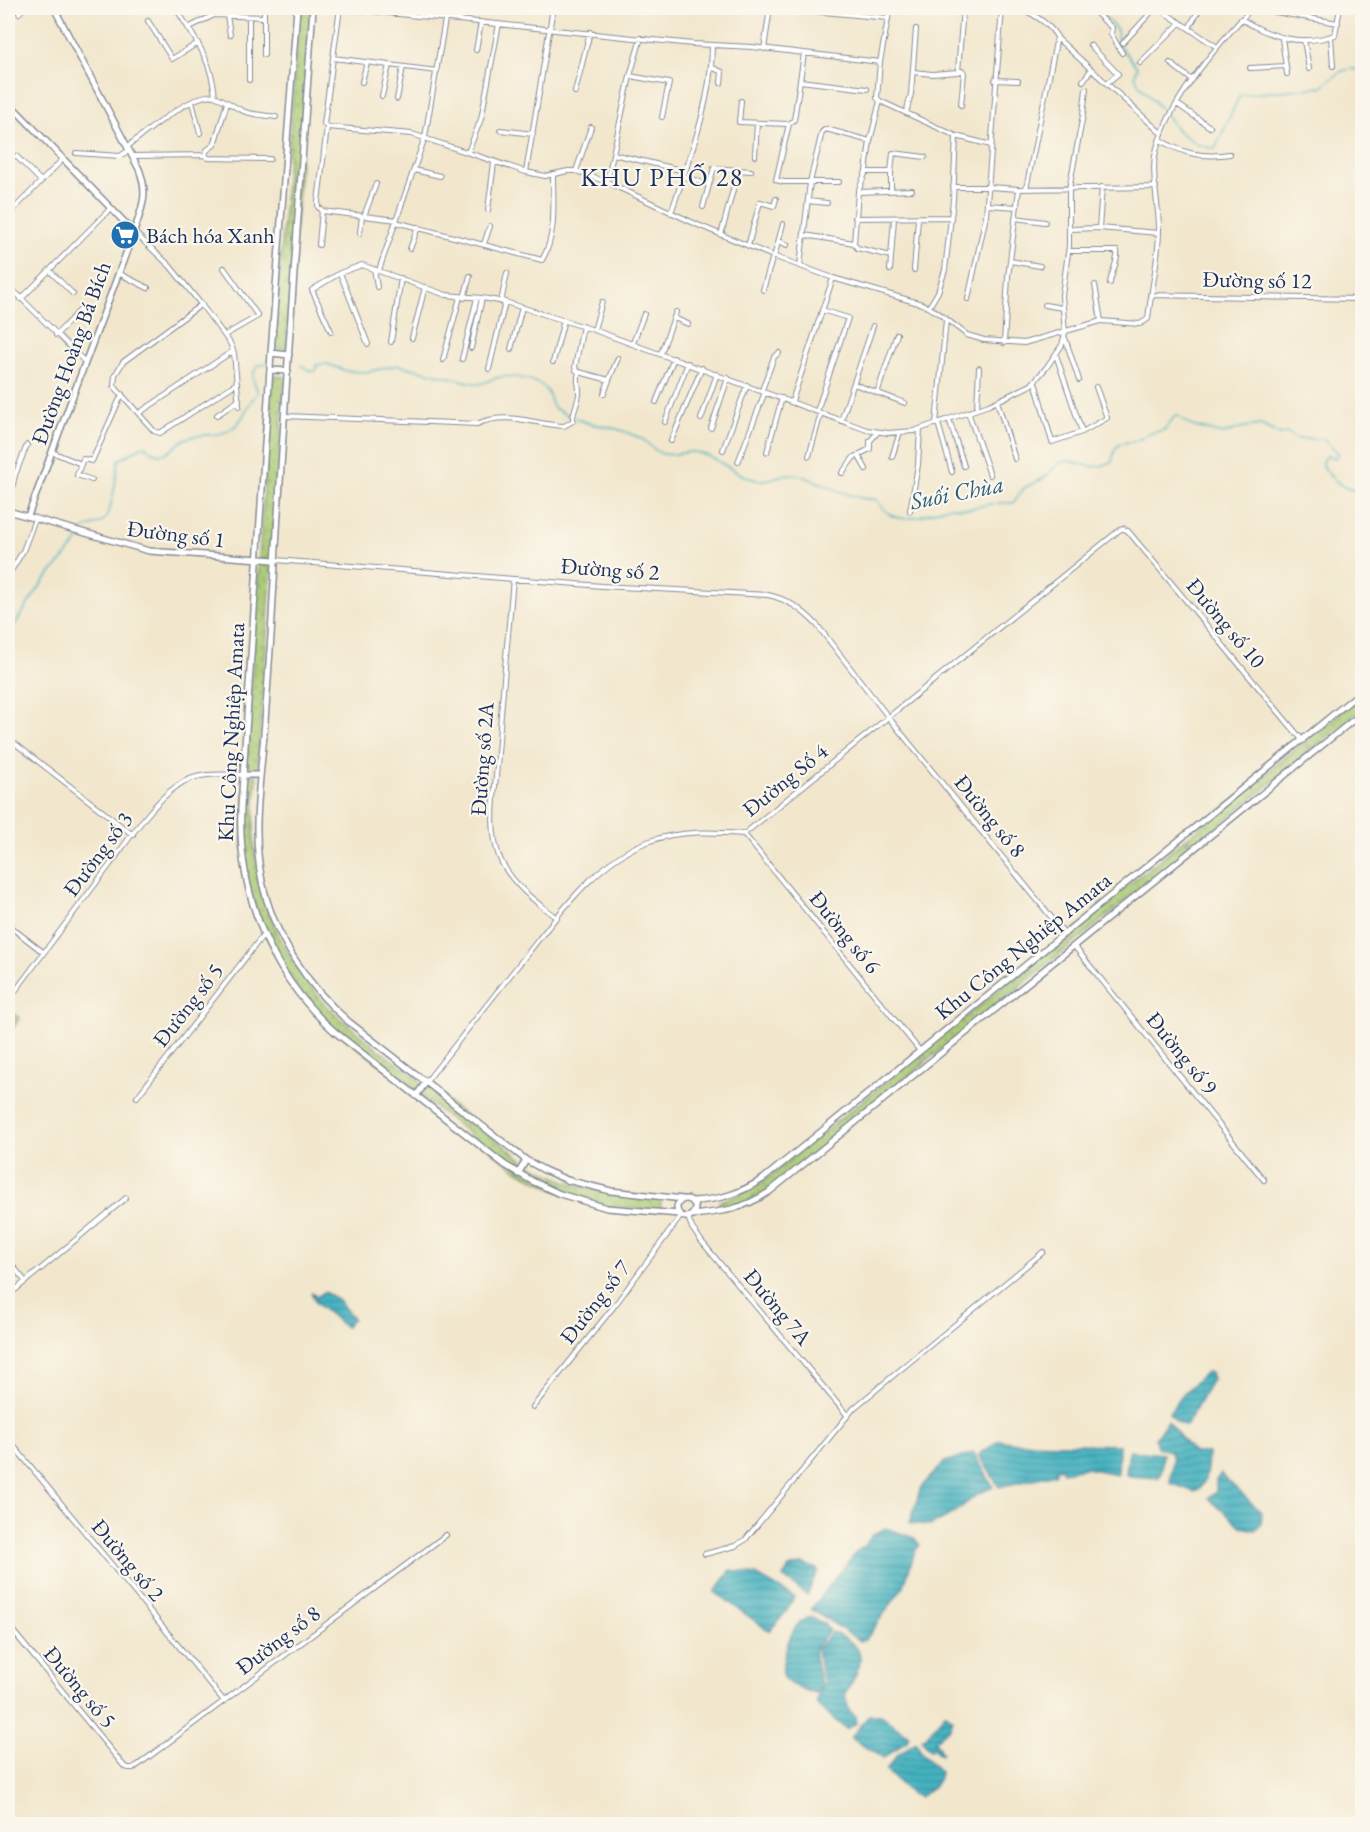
<svg xmlns="http://www.w3.org/2000/svg" width="1370" height="1832" font-family="'EB Garamond',serif">
<defs>
<pattern id="green-dots" width="8" height="8" patternUnits="userSpaceOnUse" patternTransform="scale(1.5)"><rect width="8" height="8" fill="#aacb74"/><path d="M2 2h.1M6 6h.1" fill="none" stroke="#8aa562" stroke-width="1.8" stroke-linecap="round"/></pattern>
<pattern id="water-rules" width="6" height="5" patternUnits="userSpaceOnUse" patternTransform="scale(1.5)"><rect width="6" height="5" fill="#44b2c0"/><path d="M0 2.5h6" fill="none" stroke="#38919f"/></pattern>
</defs>
<rect width="100%" height="100%" fill="#fbf7ec"/>
<filter id="ink" filterUnits="userSpaceOnUse"><feTurbulence type="fractalNoise" baseFrequency=".0167" numOctaves="2"/><feDisplacementMap in="SourceGraphic" scale="12" xChannelSelector="R" yChannelSelector="G"/><feConvolveMatrix kernelMatrix="1 2 1 2 8 2 1 2 1" color-interpolation-filters="sRGB"/></filter>
<filter id="wash" filterUnits="userSpaceOnUse"><feTurbulence type="fractalNoise" baseFrequency=".008" numOctaves="4" result="noise"/><feDisplacementMap in="SourceGraphic" scale="24" xChannelSelector="R" yChannelSelector="G"/><feGaussianBlur stdDeviation="1.35" result="paint"/><feColorMatrix in="noise" values="0 0 0 0 0 0 0 0 0 0 0 0 0 0 0 0 0 1.4 0 .05"/><feComposite in="paint" operator="in"/></filter>
<g filter="url(#wash)">
<rect width="100%" height="100%" fill="#f2e7cd"/>
<path fill="url(#green-dots)" stroke="#627d69" stroke-width="1.5" d="M 299,8 L 311,8 L 287,349 L 274,348 Z
M 272,376 L 285,377 L 272,559 L 259,559 Z
M 259,561 L 272,562 L 257,774 L 246,773 Z
M 1362,695 L 1362,709 L 1312,750 L 1305,741 Z
M 1303,743 L 1310,751 L 1194,846 L 1187,838 Z
M 246,776 L 257,777 C 255,802 252,829 255,855 C 262,913 293,975 337,1015 C 364,1040 394,1061 423,1083 L 417,1093 C 385,1068 350,1044 321,1015 C 276,971 248,907 243,845 C 242,822 244,799 246,776 Z
M 1185,839 L 1192,847 L 1074,943 L 1067,935 Z
M 1065,937 L 1071,945 L 928,1060 L 922,1052 Z
M 8,1009 L 19,1018 L 8,1037 Z
M 920,1054 L 926,1062 L 768,1190 L 744,1204 L 724,1209 L 720,1206 L 719,1202 L 752,1189 L 764,1181 Z
M 426,1085 L 524,1161 L 518,1171 L 419,1095 Z
M 526,1163 L 567,1182 L 590,1189 L 661,1199 L 660,1211 L 607,1206 L 560,1192 L 520,1172 Z"/>
<path fill="url(#water-rules)" stroke="#30708f" stroke-width="1.5" d="M 311,1292 L 317,1297 L 324,1292 L 337,1299 L 353,1318 L 346,1327 L 344,1326 L 316,1303 Z
M 1206,1372 L 1210,1373 L 1212,1379 L 1186,1426 L 1176,1421 L 1169,1413 L 1182,1395 Z
M 1167,1421 L 1194,1453 L 1208,1453 C 1207,1467 1208,1484 1195,1492 L 1170,1483 L 1173,1458 L 1170,1451 L 1157,1447 L 1155,1439 Z
M 999,1440 L 1016,1443 L 1119,1445 L 1118,1474 L 1086,1468 L 1063,1472 L 1061,1468 L 1055,1470 L 1056,1474 L 999,1487 L 979,1455 Z
M 1129,1451 L 1163,1454 L 1161,1474 L 1158,1478 L 1128,1476 L 1126,1474 Z
M 974,1453 L 993,1487 L 978,1494 L 952,1514 L 931,1525 L 910,1523 L 921,1487 L 945,1462 Z
M 1221,1474 L 1262,1513 L 1261,1524 L 1255,1530 L 1242,1527 L 1208,1498 L 1216,1492 L 1216,1480 Z
M 886,1528 L 914,1538 L 920,1545 L 915,1551 L 904,1586 L 865,1640 L 860,1641 L 811,1609 L 857,1551 L 865,1546 L 872,1535 Z
M 803,1564 L 817,1569 L 818,1571 L 807,1595 L 783,1577 L 789,1568 Z
M 731,1570 L 756,1575 L 794,1597 L 786,1612 L 770,1630 L 765,1628 L 715,1592 Z
M 810,1617 L 823,1623 L 829,1631 C 824,1637 816,1645 815,1651 C 812,1667 828,1679 816,1694 C 808,1690 790,1687 785,1679 C 778,1667 789,1635 798,1624 C 800,1621 806,1619 810,1617 Z
M 832,1632 C 872,1648 863,1664 845,1694 L 849,1711 L 856,1716 L 857,1723 L 846,1729 L 817,1705 L 817,1699 L 824,1681 L 818,1658 L 818,1648 Z
M 945,1713 L 953,1720 L 950,1727 L 935,1741 L 942,1754 L 938,1754 L 934,1748 L 930,1750 L 921,1739 L 927,1736 Z
M 869,1715 L 881,1715 L 909,1736 L 907,1741 L 883,1758 L 851,1738 Z
M 916,1742 L 922,1753 L 940,1772 C 939,1784 930,1789 920,1797 L 912,1794 L 886,1771 L 897,1755 Z"/>
<g fill="none" stroke-linecap="round" stroke-linejoin="round">
<path stroke="#44b2c0" stroke-width="1.5" d="M 1091,8 L 1100,12 L 1117,30 L 1118,42
M 1120,46 L 1137,67 L 1135,76 L 1139,85 L 1165,113 L 1178,131 L 1198,145 L 1215,149 L 1240,95 L 1321,87 L 1342,71 L 1351,69 L 1362,70
M 300,366 L 303,366 L 309,371 L 316,371 L 316,365 L 327,364 L 346,371 L 367,372 L 398,365 L 478,384 C 487,383 492,378 500,377 C 514,375 540,380 547,391 C 551,397 550,403 554,408 L 571,417
M 575,418 C 592,427 611,425 628,433 C 633,435 640,437 645,441 C 651,446 655,452 663,454 C 678,457 685,449 699,453 C 719,458 736,476 757,480 C 771,482 783,471 797,475 C 824,481 848,500 875,499 C 882,505 886,515 895,517 C 913,523 931,510 949,507 C 957,506 965,510 972,508 C 987,504 998,502 1013,503 L 1024,488 L 1044,478 L 1059,463 L 1069,461 L 1093,467 L 1101,466 L 1112,462 L 1115,449 L 1121,443 L 1132,442 L 1142,438 L 1147,434 L 1164,430 L 1175,416 L 1178,416 L 1192,426 L 1223,434 L 1244,427 L 1261,425 L 1280,435 L 1285,433 L 1290,434 L 1297,439 L 1323,439 L 1338,453 L 1335,458 L 1327,456 L 1322,461 C 1324,472 1335,481 1344,487 C 1350,490 1357,490 1362,495
M 84,530 C 89,526 96,525 102,522 C 113,514 116,474 119,460 L 141,447 L 145,446 C 149,451 155,454 161,454 C 171,454 177,443 185,439 C 203,431 217,440 234,427 C 247,417 246,403 258,393 C 254,379 249,379 258,365 L 267,364
M 8,636 C 19,618 31,598 44,581 C 57,565 72,553 82,534"/>
</g>
</g>
<g filter="url(#ink)">
<g fill="none" stroke-linecap="round" stroke-linejoin="round">
<g stroke="#868b96" stroke-width="6">
<path id="street" d="M 176,8 C 195,40 211,57 215,96
M 340,8 L 693,44 L 752,47 L 880,62
M 340,8 L 333,58 L 437,71
M 781,8 L 888,18
M 890,8 L 880,62 L 877,98 L 880,101 L 956,136 L 991,145
M 1019,8 C 1034,14 1048,22 1057,37 L 1026,189
M 1158,8 L 1217,47
M 1252,8 L 1338,23
M 1359,8 L 1360,31
M 1097,9 L 1095,12 L 1112,28 L 1111,34 L 1122,53
M 19,13 L 24,8
M 392,14 L 393,8
M 227,15 L 230,35
M 264,17 L 264,55
M 1241,19 C 1271,37 1300,47 1335,35 L 1340,8
M 148,21 L 172,59 L 198,43
M 188,28 L 214,15 L 264,17 L 264,8
M 1189,28 L 1200,8
M 1331,36 L 1333,66
M 1057,38 L 1162,134
M 1282,38 L 1287,74
M 1304,40 L 1309,69
M 1123,43 L 1155,8
M 1090,45 L 1118,74 L 1107,83
M 764,49 L 770,8
M 476,50 L 481,22
M 804,54 L 794,120 L 789,124 L 776,180 L 784,182 L 839,182
M 333,58 L 324,124 L 327,127 L 412,134 L 526,172 L 545,176 L 568,171 L 576,171 L 607,182 L 698,225 L 773,256 L 833,278 L 922,304 L 937,312 L 967,335 L 984,340 L 1024,343 L 1101,321 L 1140,324 L 1148,319 C 1151,291 1158,262 1159,233 C 1160,209 1151,178 1155,156 C 1165,106 1218,44 1252,8
M 1140,63 L 1180,23
M 1170,63 L 1192,80
M 711,67 L 722,72 L 721,83
M 1250,68 L 1286,66
M 959,71 L 963,71 L 964,73 L 961,105
M 914,72 L 932,74 L 958,72 L 963,8
M 630,76 L 669,83 L 662,117
M 249,80 L 249,17
M 995,80 L 1018,81
M 800,81 L 867,89
M 1083,81 L 1091,70
M 362,82 L 367,62
M 575,92 L 590,32
M 382,96 L 389,65
M 397,99 L 403,67
M 741,101 L 739,122 L 789,124
M 880,101 L 870,141 L 866,171 L 858,192 L 854,243 L 857,248 L 891,256
M 192,102 L 200,133
M 1177,104 L 1210,127
M 906,113 L 911,94 L 916,29
M 8,119 L 16,111
M 500,130 L 533,134
M 1160,140 C 1184,154 1202,158 1230,154
M 127,147 C 142,135 195,91 214,96 C 224,99 234,107 243,111 C 253,115 265,115 276,117
M 468,152 L 481,119 L 499,24
M 76,153 L 120,156 L 128,151
M 613,154 L 685,171
M 205,155 L 207,150 L 214,145 L 227,103
M 16,156 L 41,181
M 132,156 L 205,155 L 208,158 L 270,159
M 755,156 L 757,123
M 414,170 L 440,176
M 576,171 L 591,127
M 526,172 L 553,8
M 866,172 L 891,172 L 891,190
M 891,172 L 893,153 L 925,157
M 683,176 L 709,185 L 714,168 L 751,171
M 607,182 L 630,76 L 641,38
M 953,187 L 989,187 L 1019,189 L 1156,187
M 858,192 L 912,190
M 808,201 L 827,203
M 987,205 L 1017,207
M 703,207 L 709,185
M 488,210 L 494,163
M 322,211 L 397,220
M 671,213 C 689,159 712,102 712,45
M 8,215 L 63,159
M 364,216 L 376,184
M 855,218 L 951,217
M 1015,218 L 1045,222
M 396,222 L 542,260 C 557,235 553,202 553,174
M 1099,228 L 1102,187
M 1070,229 L 1099,228 L 1159,233
M 134,232 L 170,266 L 200,303 L 230,343 L 234,353 L 239,406
M 360,233 L 362,216
M 721,235 L 738,171
M 804,235 L 854,243
M 779,241 L 787,245
M 484,244 L 490,226
M 319,245 L 322,210 L 318,207 L 318,202 L 327,127
M 748,246 L 760,202 L 774,206 L 776,199
M 410,249 L 418,227
M 1069,251 L 1117,251 C 1119,260 1111,273 1110,283
M 774,257 L 783,224
M 1010,261 L 1040,266
M 800,266 L 810,182 L 822,132 L 826,129 L 870,141
M 224,268 L 258,316 L 225,335
M 374,269 L 377,287
M 49,270 L 73,294
M 379,270 L 425,137 L 447,8
M 890,270 L 894,219
M 914,270 L 918,219
M 118,273 L 148,288
M 340,273 L 368,344
M 8,285 L 84,361
M 1095,285 L 1101,321
M 763,290 L 773,256
M 1150,295 L 1362,299
M 464,298 L 470,276
M 21,299 L 110,209
M 968,299 L 986,216 L 1002,8
M 501,302 L 507,273
M 202,304 L 123,362 L 115,375 L 114,386 L 154,431 L 160,433 L 237,383
M 1045,305 L 1062,308
M 929,307 L 938,292 L 945,270 L 953,200 L 956,136
M 674,318 L 688,324
M 594,330 L 602,302
M 331,331 L 312,290 L 340,273 L 362,265 L 446,295 L 482,298 L 505,302 L 594,330 L 867,430 L 888,433 L 914,431 L 989,405 L 1031,385 L 1046,368 L 1062,345 L 1065,333 L 1062,295 L 1069,246 L 1069,189 L 1083,115 L 1086,89
M 56,335 L 82,308
M 412,338 L 425,287
M 1065,338 L 1079,380
M 8,339 L 9,341
M 391,342 L 401,278
M 633,343 L 644,314
M 1004,343 L 1008,277 L 1019,189
M 471,348 L 482,298
M 511,349 L 522,307
M 661,353 L 676,312
M 1056,355 L 1082,432
M 462,359 L 477,298
M 443,360 L 460,297
M 553,362 L 564,320
M 489,369 L 505,302
M 579,372 L 609,380 L 618,358
M 1035,382 L 1052,442 L 1082,432 L 1107,418 L 1096,387
M 854,384 L 905,403
M 762,390 L 774,357 L 779,353
M 877,393 L 897,334
M 604,394 L 609,380
M 792,401 L 833,278
M 997,401 L 1015,459
M 656,402 L 674,358
M 977,408 L 979,368
M 817,411 L 848,318 L 822,310
M 968,412 L 990,475
M 139,413 L 233,351
M 217,415 L 239,400
M 285,416 L 477,424 C 507,411 533,424 564,426 L 573,421 C 572,411 580,401 579,391 C 579,381 576,382 579,372 L 576,370 L 575,367 L 583,326
M 701,419 L 717,374
M 949,419 L 964,466
M 841,421 L 873,326
M 665,422 L 688,363
M 936,423 L 946,320
M 938,423 L 952,472
M 711,428 L 728,378
M 671,441 L 702,368
M 723,450 L 747,385
M 52,452 L 81,464 L 83,459 L 92,461 L 122,394
M 767,452 L 782,398
M 809,456 L 821,413
M 892,457 L 900,432
M 738,462 L 765,392
M 81,464 L 77,475 L 92,480
M 866,469 L 858,455 L 870,449 L 870,441 L 877,433
M 842,473 L 854,457 L 858,455
M 8,508 L 15,475 L 27,445
M 910,511 L 918,465 L 920,429
M 276,560 L 602,586 L 768,595 C 788,599 803,610 817,625 L 889,718 L 1065,934
M 8,576 L 23,551 L 35,519
M 513,579 C 508,637 502,695 498,754 C 496,787 486,832 502,863 C 515,887 536,902 557,918
M 8,738 L 133,835
M 744,834 L 920,1051
M 8,925 L 43,952
M 1074,946 L 1264,1180
M 8,1001 C 41,956 75,911 109,866 C 127,842 152,803 177,786 C 196,772 221,774 243,775
M 426,1082 C 456,1044 486,1006 516,968 C 552,924 594,860 650,841 C 680,830 713,832 744,834 L 1122,528 L 1128,531 L 1303,741
M 137,1097 L 264,934
M 688,1217 L 692,1228 L 702,1242 L 847,1415
M 8,1260 L 25,1281
M 8,1296 L 126,1198
M 533,1407 L 615,1305 L 681,1216
M 8,1439 L 224,1701
M 705,1554 L 735,1546 L 745,1540 L 854,1408 L 1043,1252
M 8,1625 L 124,1766 L 128,1768 L 134,1768 L 446,1535"/>
</g>
<g stroke="#868b96" stroke-width="8">
<path id="secondary" d="M 297,8 L 271,353 L 241,807 C 237,892 270,975 335,1032 L 505,1165 L 532,1181 L 560,1194 L 607,1208 L 679,1214
M 313,8 C 298,217 282,426 271,636 C 268,676 266,716 262,756 C 258,799 253,839 262,881 C 273,935 308,987 349,1022 L 526,1160 L 544,1170 L 567,1180 L 611,1191 L 683,1199
M 8,102 L 134,232
M 271,353 L 289,355
M 270,370 L 288,371
M 8,511 L 149,551 L 275,560
M 28,516 L 134,232 C 142,207 149,195 139,169 L 54,8
M 244,775 L 260,775
M 416,1096 L 426,1082
M 518,1174 L 526,1160
M677 1208a9 9 0 1 1 18 0a9 9 0 1 1-18 0Z
M 692,1201 C 720,1200 739,1194 763,1179 L 1362,691
M 692,1215 C 723,1212 743,1209 769,1192 L 1362,713"/>
</g>
<use href="#street" stroke="#fff" stroke-width="4"/>
<use href="#secondary" stroke="#fff" stroke-width="5"/>
</g>
</g>
<defs>
<g id="supermarket-disc" transform="scale(1.5)"><circle r="9.5" fill="#1f6fb2" stroke="#fbf7ec"/><path d="M-6-5.5h2.5l.6 2H6L4.5 2H-2.5L-4.4-4H-6ZM-1.5 3.2a1.3 1.3 0 1 0 .1 0ZM3 3.2a1.3 1.3 0 1 0 .1 0Z" fill="#fff"/></g>
</defs>
<g fill-rule="evenodd">
<use href="#supermarket-disc" x="125" y="235"/>
</g>
<g text-anchor="middle" dominant-baseline="central" stroke-width="4.5" stroke-linejoin="round" paint-order="stroke">
<g font-size="22" fill="#1b2f5e" stroke="#fbf7ec" text-anchor="start">
<text x="146" y="235">Bách hóa Xanh</text>
</g>
<g font-size="22" fill="#1b2f5e" stroke="#fbf7ec">
<text transform="translate(1257 280) rotate(1)">Đường số 12</text>
<text transform="translate(71 353) rotate(-70)">Đường Hoàng Bá Bích</text>
<text transform="translate(176 534) rotate(7)">Đường số 1</text>
<text transform="translate(610 569) rotate(4)">Đường số 2</text>
<text transform="translate(1226 623) rotate(50)">Đường số 10</text>
<text transform="translate(231 732) rotate(-87)">Khu Công Nghiệp Amata</text>
<text transform="translate(482 759) rotate(-86)">Đường số 2A</text>
<text transform="translate(785 780) rotate(-39)">Đường Số 4</text>
<text transform="translate(990 816) rotate(51)">Đường số 8</text>
<text transform="translate(98 854) rotate(-53)">Đường số 3</text>
<text transform="translate(845 932) rotate(51)">Đường số 6</text>
<text transform="translate(1023 946) rotate(-39)">Khu Công Nghiệp Amata</text>
<text transform="translate(188 1005) rotate(-52)">Đường số 5</text>
<text transform="translate(1182 1053) rotate(51)">Đường số 9</text>
<text transform="translate(595 1302) rotate(-52)">Đường số 7</text>
<text transform="translate(778 1307) rotate(50)">Đường 7A</text>
<text transform="translate(128 1560) rotate(50)">Đường số 2</text>
<text transform="translate(278 1640) rotate(-37)">Đường số 8</text>
<text transform="translate(80 1687) rotate(50)">Đường số 5</text>
</g>
<g font-size="24" font-style="italic" fill="#295d80" stroke="#fbf7ec">
<text transform="translate(957 492) rotate(-11)">Suối Chùa</text>
</g>
<g font-size="26" letter-spacing="1.5" fill="#1b2f5e" stroke="#fbf7ec">
<text x="662" y="177">KHU PHỐ 28</text>
</g>
</g>
<rect width="1370" height="1832" fill="none" stroke="#fbf7ec" stroke-width="30"/>
</svg>
